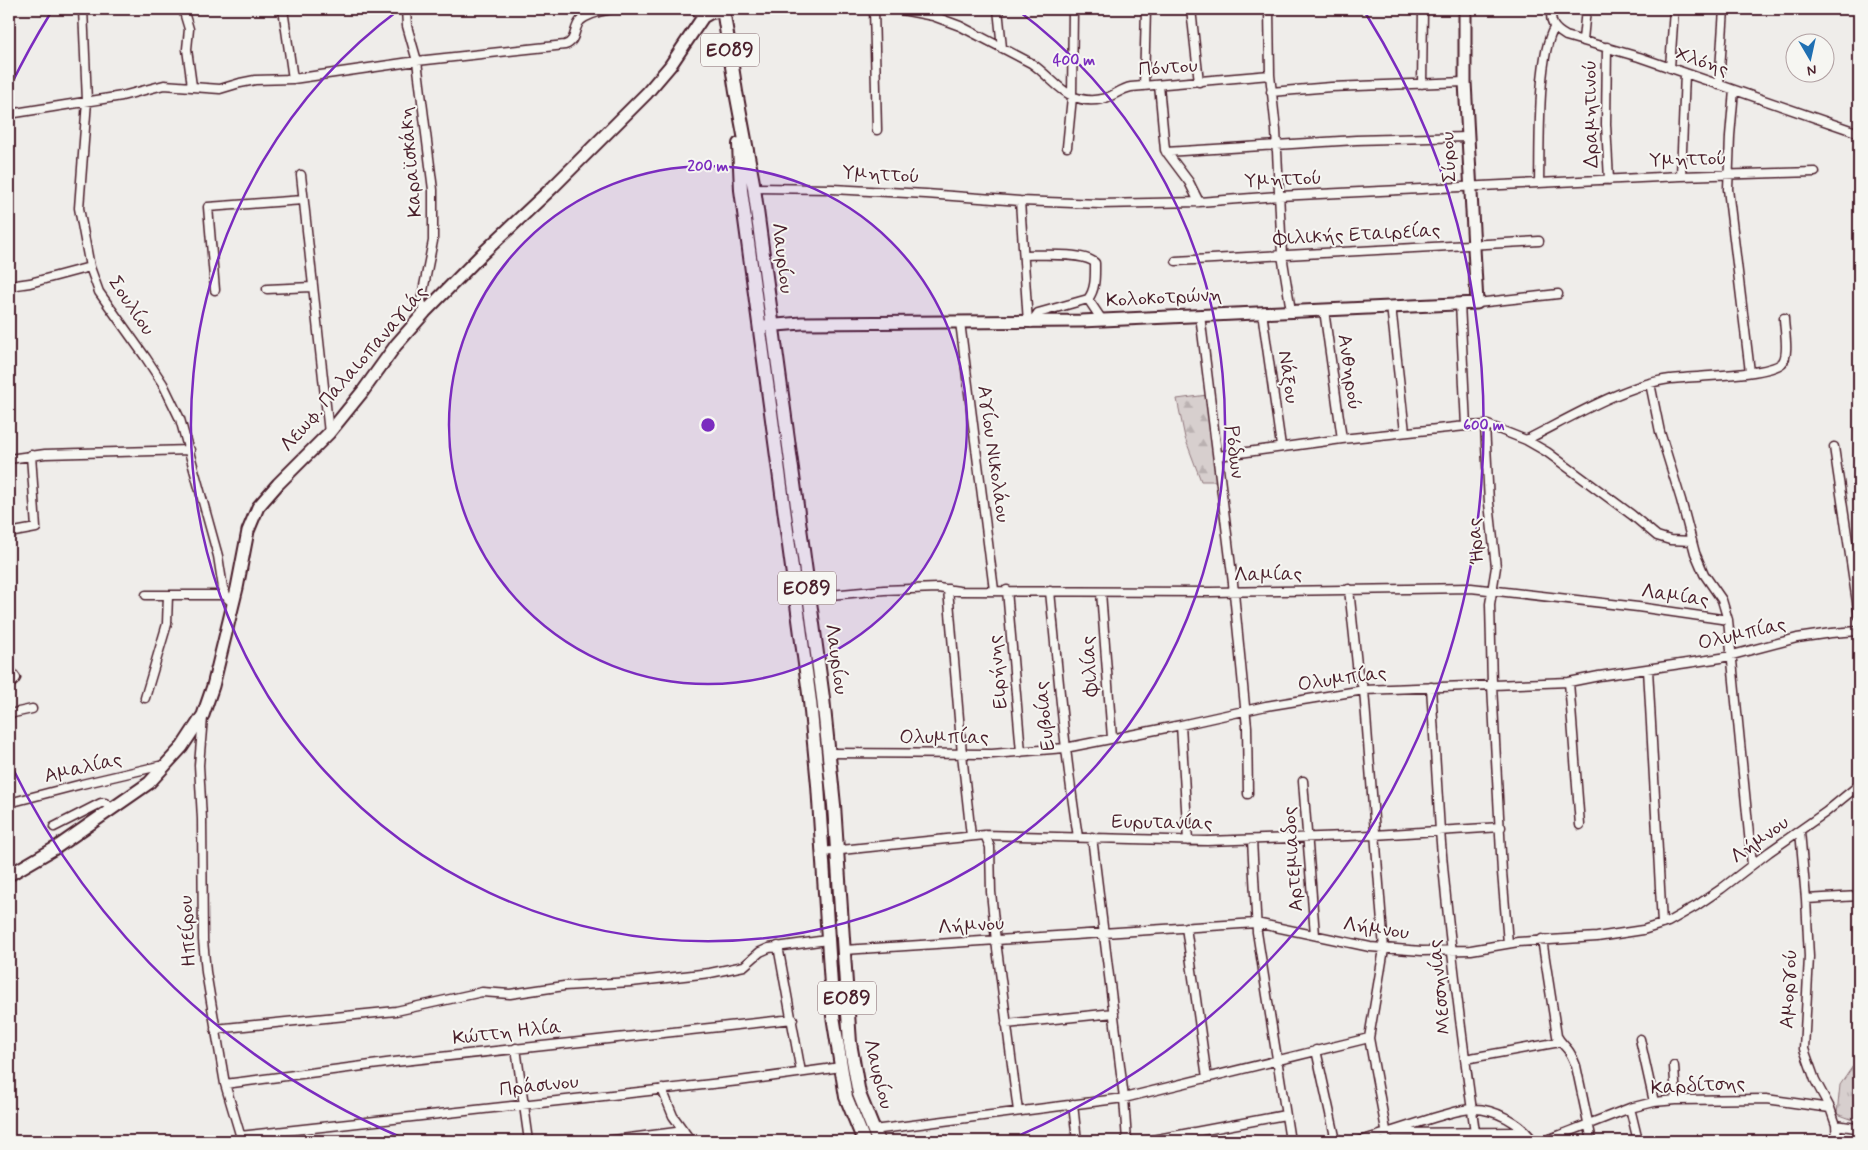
<svg xmlns="http://www.w3.org/2000/svg" width="1868" height="1150" font-family="Mynerve,sans-serif">
<defs>
<pattern id="grass-tufts" width="24" height="20" patternUnits="userSpaceOnUse" patternTransform="scale(1.25)"><rect width="24" height="20" fill="#d7cfce"/><path d="M3 7l-1-3M5 7V3M7 7l1-3M15 17l-1-3M17 17v-4M19 17l1-3" fill="none" stroke="#bab1b1"/></pattern>
<pattern id="forest-firs" width="22" height="20" patternUnits="userSpaceOnUse" patternTransform="scale(1.25)"><rect width="22" height="20" fill="#d7cfce"/><path d="M5 1l3.5 6h-7zM16 11l3.5 6h-7z" fill="#bab1b1"/></pattern>
</defs>
<rect width="100%" height="100%" fill="#efedea"/>
<filter id="ink" filterUnits="userSpaceOnUse"><feTurbulence type="fractalNoise" baseFrequency=".02" numOctaves="2"/><feDisplacementMap in="SourceGraphic" scale="10" xChannelSelector="R" yChannelSelector="G"/><feConvolveMatrix kernelMatrix="1 2 1 2 8 2 1 2 1" color-interpolation-filters="sRGB"/></filter>
<g filter="url(#ink)">
<path fill="url(#grass-tufts)" stroke="#90777c" d="M 1859,1057 L 1859,1122 L 1837,1114 L 1840,1085 Z"/>
<path fill="url(#forest-firs)" stroke="#90777c" d="M 1207,395 L 1217,481 L 1201,481 L 1185,438 L 1177,399 Z"/>
<g fill="none" stroke-linecap="round" stroke-linejoin="round">
<g stroke="#4a1f2b" stroke-width="11">
<path id="street" d="M 83,9 L 87,101 L 79,208 L 90,267 L 99,292 L 146,358 L 163,384 L 180,419 L 218,556 L 223,588 L 228,599 L 233,603
M 183,9 L 189,29 L 187,49 L 192,86
M 283,9 L 293,79
M 406,9 L 407,26 L 417,61 L 433,190 L 433,241 L 421,301 L 425,312
M 694,9 L 703,17
M 874,9 L 877,130
M 897,9 L 933,16 L 960,26 L 1031,63 C 1056,80 1067,106 1102,99 C 1113,97 1120,89 1131,87 L 1270,75
M 998,9 L 1002,48
M 1191,9 L 1199,82
M 1269,9 L 1270,75 L 1276,130 L 1282,255 L 1291,311
M 1552,9 C 1549,23 1554,29 1566,36 L 1639,57 L 1859,133
M 1583,40 L 1586,9
M 1607,47 L 1606,124 L 1609,180
M 1670,68 L 1674,9
M 1422,84 L 1423,9
M 1159,85 L 1165,150 L 1189,182 L 1199,202
M 1719,85 L 1724,9
M 1144,86 L 1146,9
M 1734,90 L 1730,136 L 1728,189 L 1750,372
M 1271,92 L 1331,87 L 1465,82
M 9,114 L 122,96 L 164,85 L 220,89 L 240,83 L 255,80 L 293,79 L 417,61 L 565,45 C 577,41 573,29 580,21 C 587,14 601,11 611,9
M 1067,147 L 1072,97 L 1073,9
M 1166,152 L 1356,140 L 1467,137
M 301,175 L 329,433
M 1681,176 L 1685,73
M 1539,183 C 1540,146 1537,57 1554,28
M 754,188 L 832,189 L 926,194 L 1020,201 L 1100,204 L 1199,202 L 1279,196 L 1681,176 L 1815,172
M 1020,201 L 1028,323
M 1024,255 C 1040,255 1084,252 1095,263 C 1095,275 1096,289 1088,299 L 1038,313 L 1031,323
M 1176,261 L 1539,241
M 9,286 L 30,283 L 90,267
M 267,289 L 312,287
M 215,290 L 208,207 L 303,200
M 1088,299 L 1102,320
M 1460,303 L 1466,426
M 1477,303 L 1558,294
M 1391,306 L 1405,432
M 1324,310 L 1342,439
M 1262,312 L 1281,446
M 1200,315 L 1233,583 L 1247,727 L 1248,794
M 960,322 L 994,590
M 1650,383 L 1660,432 L 1681,500 L 1695,553 L 1704,574 L 1722,600 L 1728,620 L 1752,865
M 1485,425 L 1489,503 L 1496,567 L 1490,604 L 1492,685 L 1502,872 L 1508,943
M 1526,440 C 1568,419 1624,385 1670,379 C 1692,376 1768,376 1782,363 C 1790,355 1784,329 1784,318
M 1834,447 L 1859,616
M 1218,456 L 1342,439 L 1466,426 L 1488,425 L 1526,440 L 1547,452 L 1632,515 L 1657,536 L 1670,540 L 1692,541
M 9,459 L 45,454 L 190,450
M 9,533 L 36,528 L 31,455
M 948,589 L 962,754 L 971,836
M 1349,589 L 1358,674 L 1364,690 L 1384,949 L 1369,1038 L 1388,1141
M 1007,590 L 1021,752
M 1050,591 C 1058,674 1065,754 1078,837
M 1101,592 L 1112,738
M 146,595 L 226,595
M 809,597 L 884,590 L 938,588 L 959,591 L 1210,592 L 1471,588 L 1638,607 L 1728,620
M 9,669 L 16,678 L 14,681 L 9,685
M 1648,669 L 1662,924
M 1569,682 L 1580,825
M 1431,687 C 1434,735 1437,783 1440,831 C 1448,931 1461,1032 1475,1132
M 145,698 L 167,624 L 168,595
M 9,714 L 32,709
M 203,717 L 199,765 L 202,819 L 203,940 L 206,972 L 225,1084 L 242,1141
M 1181,725 L 1188,841
M 828,753 L 992,754 L 1065,748 L 1181,725 L 1266,706 L 1364,690 L 1569,682 L 1599,676 L 1721,658 L 1797,638 L 1831,633 L 1859,631
M 1303,781 L 1315,935
M 9,803 L 82,784 L 159,766 L 165,767
M 54,827 L 101,803 L 105,803 L 113,809
M 1800,831 L 1806,899 L 1809,957 L 1804,1049 L 1815,1080 L 1830,1108 L 1836,1125 L 1837,1141
M 985,835 L 990,847 L 991,892 L 996,941 L 1018,1111
M 1092,837 L 1124,1098 L 1127,1141
M 1252,840 L 1257,932 L 1290,1141
M 822,852 L 985,835 L 1207,841 L 1374,835 L 1501,827
M 1806,899 L 1859,896
M 1186,927 L 1207,1078
M 1542,939 L 1557,1036 C 1560,1042 1564,1045 1568,1050 C 1572,1055 1574,1061 1576,1066 L 1592,1141
M 778,946 L 801,1072
M 844,950 L 1256,923 L 1370,947 L 1422,951 L 1471,950 L 1518,942 L 1597,937 L 1643,930 L 1668,922 L 1696,906 L 1721,889 L 1769,852 L 1826,812 L 1859,785
M 1006,1024 L 1114,1013
M 215,1029 L 396,1011 L 482,992 L 510,994 L 564,986 L 631,982 L 710,973 L 744,966 L 760,952 L 769,948 L 827,940
M 1640,1039 L 1654,1102
M 516,1048 L 529,1141
M 1316,1050 L 1336,1141
M 1465,1059 L 1560,1042
M 1674,1066 L 1676,1100
M 225,1084 L 394,1062 L 793,1019
M 662,1089 L 673,1116 L 691,1141
M 1073,1104 L 1077,1141
M 1630,1108 L 1638,1141
M 1836,1125 L 1856,1128
M 873,1130 L 1124,1098 L 1369,1038
M 1394,1133 L 1513,1132 L 1527,1134
M 240,1136 L 739,1081 L 841,1067
M 606,1141 L 684,1131
M 1147,1141 L 1285,1115
M 1359,1141 C 1386,1134 1413,1124 1440,1116 C 1451,1113 1462,1109 1474,1109 C 1495,1109 1521,1123 1533,1141
M 1545,1141 L 1630,1108 L 1654,1102 L 1676,1100 L 1766,1099 L 1830,1108"/>
</g>
<g stroke="#4a1f2b" stroke-width="15">
<path id="secondary" d="M 764,326 L 802,323 L 1081,321 L 1477,303 L 1465,82 L 1465,9
M 9,875 L 57,847 L 149,783 L 182,747 L 203,715 L 213,686 L 237,588 L 248,531 L 258,507 L 278,484 L 329,433 L 363,391 L 396,345 L 425,312 L 483,253 L 553,187 L 647,93 L 670,66 L 703,17 L 710,13 L 724,10"/>
</g>
<g stroke="#4a1f2b" stroke-width="16">
<path id="primary" d="M 723,9 L 736,92 L 754,188 L 823,698 L 834,805 L 850,1043 L 859,1094 L 878,1141
M 739,144 L 741,190 L 810,701 L 818,785 L 833,1016 L 846,1097 L 864,1141"/>
</g>
<use href="#street" stroke="#f6f6f2" stroke-width="8"/>
<use href="#secondary" stroke="#f6f6f2" stroke-width="11"/>
<use href="#primary" stroke="#f6f6f2" stroke-width="12"/>
</g>
</g>
<circle cx="708" cy="425" r="259" fill="#7b2cbf" fill-opacity=".12"/>
<g fill="none" stroke="#7b2cbf" stroke-width="2.5">
<circle cx="708" cy="425" r="259"/>
<path d="M1016 9A517 517 0 1 1 400 9"/>
<path d="M405 1139A776 776 0 0 1 11 765M11 85A776 776 0 0 1 50 14M1366 14A776 776 0 0 1 1011 1139"/>
</g>
<g text-anchor="middle" dominant-baseline="central" stroke-width="4" stroke-linejoin="round" paint-order="stroke">
<g fill="#f6f6f2" stroke="#7e6067" stroke-width="1">
<rect x="701" y="33.5" width="58" height="33" rx="4"/>
<rect x="778" y="571.5" width="58" height="33" rx="4"/>
<rect x="818" y="981.5" width="58" height="33" rx="4"/>
</g>
<g font-size="19" font-weight="bold" fill="#4a1f2b">
<text x="730" y="50">ΕΟ89</text>
<text x="807" y="588">ΕΟ89</text>
<text x="847" y="998">ΕΟ89</text>
</g>
<g font-size="20" fill="#4a1f2b" stroke="#f6f6f2">
<text transform="translate(1702 62) rotate(19)">Χλόης</text>
<text transform="translate(1168 68) rotate(-4)">Πόντου</text>
<text transform="translate(1591 114) rotate(-91)">Δραμητινού</text>
<text transform="translate(1449 157) rotate(-93)">Σύρου</text>
<text transform="translate(1688 160) rotate(-2)">Υμηττού</text>
<text transform="translate(411 162) rotate(-95)">Καραϊσκάκη</text>
<text transform="translate(881 175) rotate(3)">Υμηττού</text>
<text transform="translate(1283 180) rotate(-3)">Υμηττού</text>
<text transform="translate(1357 235) rotate(-3)">Φιλικής Εταιρείας</text>
<text transform="translate(782 258) rotate(83)">Λαυρίου</text>
<text transform="translate(1164 298) rotate(-3)">Κολοκοτρώνη</text>
<text transform="translate(131 306) rotate(56)">Σουλίου</text>
<text transform="translate(354 369) rotate(-49)">Λεωφ. Παλαιοπαναγιάς</text>
<text transform="translate(1349 372) rotate(82)">Ανθηρού</text>
<text transform="translate(1288 377) rotate(82)">Νάξου</text>
<text transform="translate(1234 452) rotate(83)">Ρόδων</text>
<text transform="translate(993 454) rotate(82)">Αγίου Νικολάου</text>
<text transform="translate(1476 541) rotate(-94)">Ήρας</text>
<text transform="translate(1268 575) rotate(-1)">Λαμίας</text>
<text transform="translate(1675 596) rotate(8)">Λαμίας</text>
<text transform="translate(1742 634) rotate(-13)">Ολυμπίας</text>
<text transform="translate(836 659) rotate(82)">Λαυρίου</text>
<text transform="translate(1090 666) rotate(-94)">Φιλίας</text>
<text transform="translate(998 672) rotate(-95)">Ειρήνης</text>
<text transform="translate(1342 679) rotate(-8)">Ολυμπίας</text>
<text transform="translate(1045 716) rotate(-96)">Ευβοίας</text>
<text x="944" y="737">Ολυμπίας</text>
<text transform="translate(83 768) rotate(-13)">Αμαλίας</text>
<text transform="translate(1162 823) rotate(1)">Ευρυτανίας</text>
<text transform="translate(1760 840) rotate(-36)">Λήμνου</text>
<text transform="translate(1293 859) rotate(-94)">Αρτεμιαδος</text>
<text transform="translate(971 926) rotate(-4)">Λήμνου</text>
<text transform="translate(1376 929) rotate(8)">Λήμνου</text>
<text transform="translate(188 931) rotate(-93)">Ηπείρου</text>
<text transform="translate(1440 987) rotate(-96)">Μεσσηνίας</text>
<text transform="translate(1789 989) rotate(-87)">Αμοργού</text>
<text transform="translate(507 1033) rotate(-6)">Κώττη Ηλία</text>
<text transform="translate(878 1074) rotate(76)">Λαυρίου</text>
<text transform="translate(539 1086) rotate(-6)">Πράσινου</text>
<text transform="translate(1698 1086) rotate(-3)">Καρδίτσης</text>
</g>
</g>
<circle cx="708" cy="425" r="8" fill="#7b2cbf" stroke="#f6f6f2" stroke-width="2.5"/>
<g font-size="15" text-anchor="middle" font-weight="bold" fill="#7b2cbf" stroke="#f6f6f2" stroke-width="4" stroke-linejoin="round" paint-order="stroke">
<text x="1074" y="65">400 m</text>
<text x="708" y="171">200 m</text>
<text x="1484" y="430">600 m</text>
</g>
<rect width="1868" height="1150" fill="none" stroke="#f6f6f2" stroke-width="30"/>
<rect x="15" y="15" width="1838" height="1120" fill="none" stroke="#4a1f2b" stroke-width="2" filter="url(#ink)"/>
<g transform="translate(1810 58) rotate(171)"><circle r="24" fill="#f6f6f2" stroke="#b1a0a2"/>
<path d="M0-4L9 19L0 12L-9 19Z" fill="#1f6fb2"/>
<text y="-8" font-size="14" font-weight="bold" text-anchor="middle" fill="#4a1f2b">N</text>
</g>
</svg>
